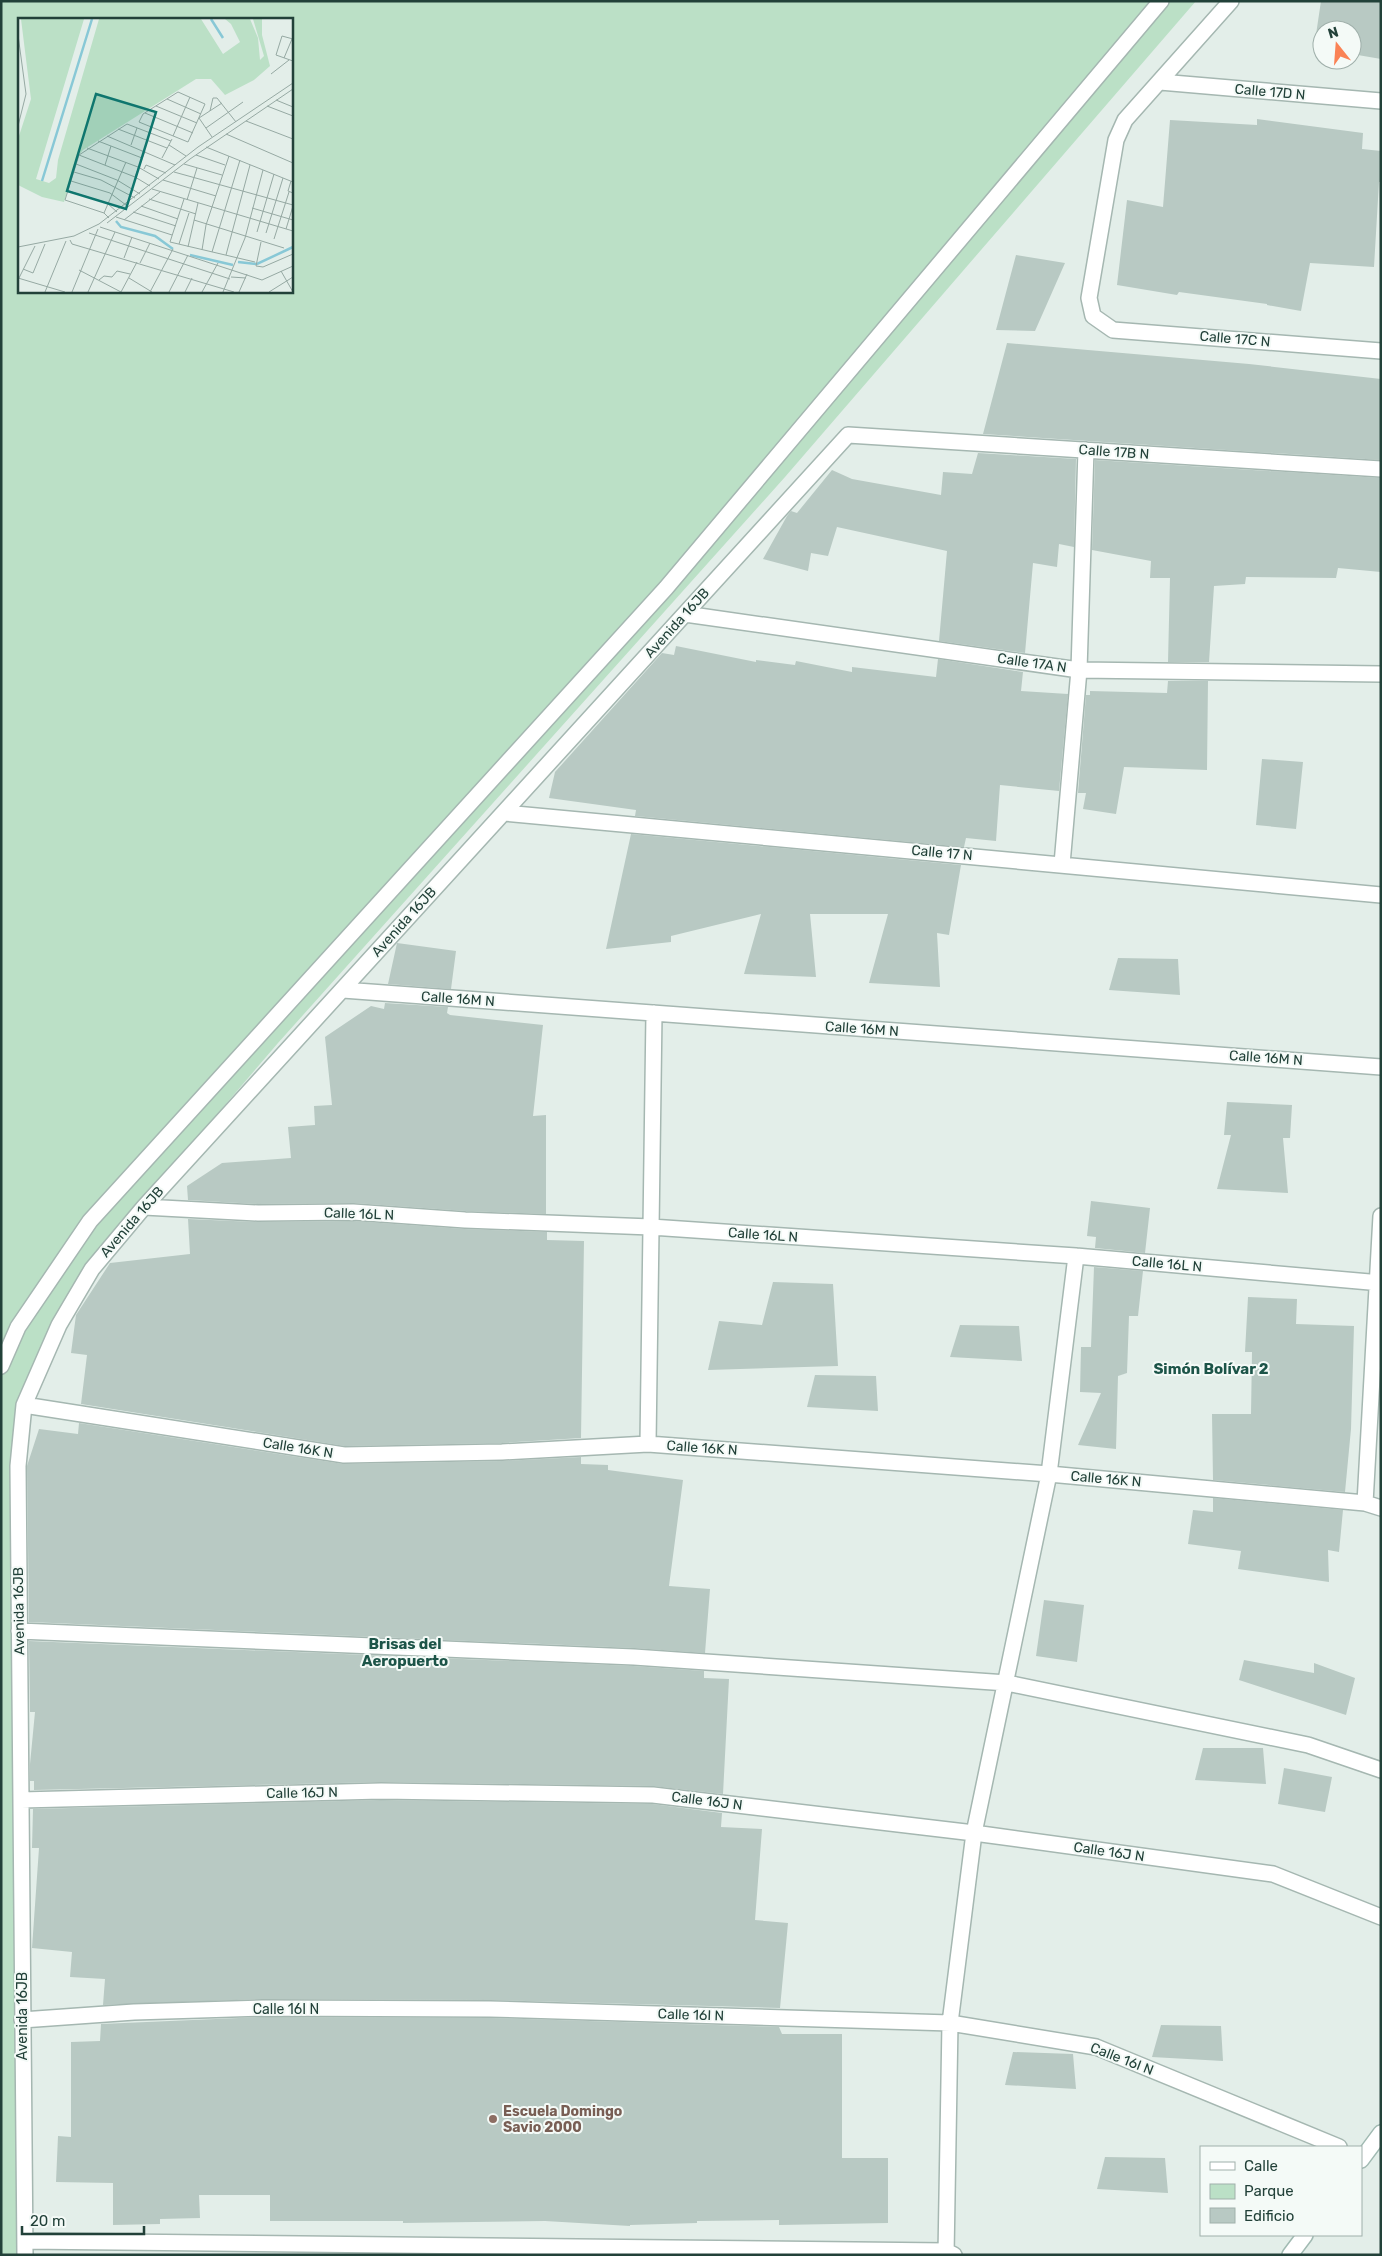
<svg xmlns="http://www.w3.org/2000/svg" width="1382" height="2256" font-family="Rubik,sans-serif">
<rect width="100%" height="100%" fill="#e3eee9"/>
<path fill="#bbe0c6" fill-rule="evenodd" d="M 1,1 L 1196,1 L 785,477 L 278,1043 L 79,1276 L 17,1406 L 16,2255 L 1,2255 ZM 19,19 L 291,19 L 291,291 L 19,291 Z"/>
<path fill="#b8c9c3" d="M 1321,1 L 1381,1 L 1381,59 L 1352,54 L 1352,30 L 1322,30 L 1322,49 L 1314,48 Z
M 1257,119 L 1363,133 L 1362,149 L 1381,151 L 1381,182 L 1379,182 L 1374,267 L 1310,263 L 1301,311 L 1267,305 L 1267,304 L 1179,292 L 1177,295 L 1117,285 L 1127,200 L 1163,207 L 1170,120 L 1257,125 Z
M 1016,255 L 1065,263 L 1035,331 L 996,330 Z
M 1007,343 L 1249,364 L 1381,379 L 1381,460 L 983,434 Z
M 978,453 L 1076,459 L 1074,547 L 1059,544 L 1057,567 L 1033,563 L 1025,653 L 939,641 L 947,551 L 837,527 L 828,556 L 811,553 L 808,571 L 763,559 L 787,516 L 791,511 L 797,513 L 832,470 L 852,479 L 941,495 L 943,472 L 972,474 Z
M 1095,460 L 1381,478 L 1381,572 L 1338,568 L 1336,578 L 1246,577 L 1245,584 L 1214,586 L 1209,662 L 1168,662 L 1170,578 L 1150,578 L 1151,561 L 1092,550 Z
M 676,646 L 756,662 L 756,660 L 795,665 L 796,661 L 852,672 L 852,667 L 936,677 L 938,659 L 1023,672 L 1021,691 L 1068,694 L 1059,791 L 1000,785 L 996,841 L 966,838 L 964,847 L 635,816 L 636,810 L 549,798 L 555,772 L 662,653 L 674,655 Z
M 1168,681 L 1208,681 L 1207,770 L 1124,767 L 1116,814 L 1083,809 L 1086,793 L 1078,793 L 1086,695 L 1090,695 L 1090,691 L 1167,693 Z
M 1262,759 L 1303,762 L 1296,829 L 1256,825 Z
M 631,834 L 961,865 L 949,935 L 937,933 L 940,987 L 869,983 L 888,914 L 810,914 L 816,977 L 744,974 L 761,914 L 671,936 L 671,942 L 606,949 Z
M 397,943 L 456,951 L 451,989 L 388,984 Z
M 1118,958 L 1178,959 L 1180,995 L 1109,990 Z
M 385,1003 L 448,1007 L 447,1013 L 450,1015 L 543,1025 L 533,1116 L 546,1115 L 546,1214 L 466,1211 L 354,1203 L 258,1204 L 188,1200 L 187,1186 L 222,1163 L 291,1158 L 288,1127 L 315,1125 L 314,1106 L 332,1105 L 325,1037 L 371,1006 L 384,1009 Z
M 1227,1102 L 1292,1105 L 1290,1138 L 1283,1138 L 1288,1193 L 1217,1189 L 1231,1135 L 1224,1135 Z
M 1091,1201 L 1150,1208 L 1145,1253 L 1095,1248 L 1096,1237 L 1087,1236 Z
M 188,1219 L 258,1222 L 353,1221 L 464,1229 L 547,1232 L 547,1240 L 584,1241 L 581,1438 L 502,1443 L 345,1446 L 81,1404 L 87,1355 L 71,1353 L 76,1315 L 110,1263 L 190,1254 Z
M 1094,1267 L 1143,1271 L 1138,1316 L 1129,1316 L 1127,1373 L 1118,1376 L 1116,1449 L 1078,1445 L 1101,1393 L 1080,1392 L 1081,1347 L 1091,1347 Z
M 773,1282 L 833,1284 L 838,1366 L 708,1370 L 719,1321 L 762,1325 Z
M 1248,1297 L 1297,1299 L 1296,1324 L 1354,1326 L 1351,1429 L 1345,1492 L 1213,1480 L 1212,1414 L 1251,1414 L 1252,1352 L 1245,1352 Z
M 960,1325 L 1019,1326 L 1022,1361 L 950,1357 Z
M 815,1375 L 876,1376 L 878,1411 L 807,1407 Z
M 79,1423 L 343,1464 L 502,1461 L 581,1457 L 581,1464 L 608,1465 L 608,1470 L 683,1480 L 669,1586 L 710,1589 L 705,1653 L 634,1648 L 29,1622 L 27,1466 L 39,1429 L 78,1434 Z
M 1213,1498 L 1343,1510 L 1339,1552 L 1328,1550 L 1329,1582 L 1238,1569 L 1241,1551 L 1188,1544 L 1193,1510 L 1213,1512 Z
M 1044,1600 L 1084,1605 L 1077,1662 L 1036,1656 Z
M 29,1641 L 633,1666 L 704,1671 L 704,1678 L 729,1679 L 723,1794 L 653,1786 L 381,1782 L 34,1790 L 34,1781 L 30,1781 L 30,1764 L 35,1712 L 30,1712 Z
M 1244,1660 L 1314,1673 L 1314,1663 L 1355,1678 L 1346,1715 L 1239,1680 Z
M 1203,1748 L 1263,1748 L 1266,1784 L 1195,1780 Z
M 1284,1768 L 1332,1777 L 1325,1812 L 1278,1804 Z
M 381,1800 L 652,1804 L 722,1813 L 721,1827 L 762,1829 L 755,1920 L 788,1923 L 780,2008 L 490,2000 L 262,1999 L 103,2005 L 105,1979 L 70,1977 L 72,1952 L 32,1948 L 39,1848 L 32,1848 L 33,1809 Z
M 262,2017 L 490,2018 L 779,2027 L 782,2034 L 842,2034 L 842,2158 L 888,2158 L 888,2223 L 779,2225 L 779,2220 L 697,2221 L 697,2223 L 630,2225 L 630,2226 L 545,2221 L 403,2223 L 403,2221 L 270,2221 L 270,2195 L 199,2195 L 200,2218 L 160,2219 L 160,2224 L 113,2225 L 113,2183 L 56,2182 L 58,2136 L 71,2137 L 71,2042 L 100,2041 L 101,2024 Z
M 1161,2025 L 1221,2026 L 1223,2061 L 1152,2057 Z
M 1013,2052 L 1073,2054 L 1076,2089 L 1005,2085 Z
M 1105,2157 L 1165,2158 L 1168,2193 L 1097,2189 Z"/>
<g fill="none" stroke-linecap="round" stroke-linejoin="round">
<g stroke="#a5b7b1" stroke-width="18">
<path id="service" d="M 1,1366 L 18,1327 L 90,1221 L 666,588 L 1161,1"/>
</g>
<g stroke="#a5b7b1" stroke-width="18">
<path id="minor" d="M 1231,1 L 1125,120 L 1116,140 L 1089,298 L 1093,316 L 1113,330 L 1381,351
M 1160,82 L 1381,101
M 685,614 L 1079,670 L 1381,674
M 504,813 L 1381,895
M 1062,864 L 1079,670 L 1086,450
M 343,990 L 1381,1067
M 144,1207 L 258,1213 L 353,1212 L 465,1220 L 651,1227 L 1076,1256 L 1381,1283
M 24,1405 L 344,1455 L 502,1452 L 648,1444 L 1049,1474 L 1365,1503 L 1381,1508
M 648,1444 L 654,1013
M 1365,1503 L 1381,1216
M 19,1631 L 634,1657 L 1007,1683 L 1308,1745 L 1381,1770
M 21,1800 L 381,1791 L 653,1795 L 974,1833 L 1273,1874 L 1381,1917
M 22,2020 L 134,2012 L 262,2008 L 490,2009 L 950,2023 L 1096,2047 L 1339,2147
M 25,2241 L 946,2251 L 954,2255
M 25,2255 L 18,1466 L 24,1405 L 59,1325 L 92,1269 L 144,1207 L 848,435 L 1381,469
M 946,2255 L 950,2023 L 974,1833 L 1049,1474 L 1076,1256"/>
</g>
<g stroke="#a1bab2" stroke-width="18">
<path id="secondary" d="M 1361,2160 L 1381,2133
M 1290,2255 L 1305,2235"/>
</g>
<use href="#service" stroke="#fff" stroke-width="15"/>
<use href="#minor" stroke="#fff" stroke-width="15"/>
<use href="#secondary" stroke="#fff" stroke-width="15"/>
</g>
<circle fill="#8d6e63" stroke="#f4faf7" stroke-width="2" cx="493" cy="2119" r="5"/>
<g text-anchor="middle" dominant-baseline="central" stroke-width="4" stroke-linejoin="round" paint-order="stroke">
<g font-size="14" fill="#224139" stroke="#f4faf7">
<text transform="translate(1270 92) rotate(5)">Calle 17D N</text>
<text transform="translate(1235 339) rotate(5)">Calle 17C N</text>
<text transform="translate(1114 452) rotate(4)">Calle 17B N</text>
<text transform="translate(677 623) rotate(-48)">Avenida 16JB</text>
<text transform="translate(1032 663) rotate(8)">Calle 17A N</text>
<text transform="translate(942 853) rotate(5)">Calle 17 N</text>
<text transform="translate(404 922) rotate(-48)">Avenida 16JB</text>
<text transform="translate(458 999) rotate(4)">Calle 16M N</text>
<text transform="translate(862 1029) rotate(4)">Calle 16M N</text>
<text transform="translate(1266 1058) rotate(4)">Calle 16M N</text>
<text transform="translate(359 1214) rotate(2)">Calle 16L N</text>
<text transform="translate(132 1222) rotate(-49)">Avenida 16JB</text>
<text transform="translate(763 1235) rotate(4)">Calle 16L N</text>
<text transform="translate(1167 1264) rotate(5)">Calle 16L N</text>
<text transform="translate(298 1448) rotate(9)">Calle 16K N</text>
<text transform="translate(702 1448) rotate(4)">Calle 16K N</text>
<text transform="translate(1106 1479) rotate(5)">Calle 16K N</text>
<text transform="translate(19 1611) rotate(-91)">Avenida 16JB</text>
<text transform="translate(302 1793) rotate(-1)">Calle 16J N</text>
<text transform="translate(707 1801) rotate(7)">Calle 16J N</text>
<text transform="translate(1109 1852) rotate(8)">Calle 16J N</text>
<text x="286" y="2009">Calle 16I N</text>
<text transform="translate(691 2015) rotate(2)">Calle 16I N</text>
<text transform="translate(22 2016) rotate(-90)">Avenida 16JB</text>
<text transform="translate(1122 2059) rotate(21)">Calle 16I N</text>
</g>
<g font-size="14" font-weight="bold" fill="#785e54" stroke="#f4faf7" text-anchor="start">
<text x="503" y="2111">Escuela Domingo<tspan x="503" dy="16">Savio 2000</tspan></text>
</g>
<g font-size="15" font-weight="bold" fill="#1c5448" stroke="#f4faf7">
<text x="1211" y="1369">Simón Bolívar 2</text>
<text x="405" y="1644">Brisas del<tspan x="405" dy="17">Aeropuerto</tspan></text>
</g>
</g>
<g transform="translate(18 18)">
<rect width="275" height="275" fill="#e3eee9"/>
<path d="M 3,1 L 66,1 L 18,161 L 31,165 L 38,160 L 40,142 L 81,1 L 183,1 L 205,36 L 222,24 L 213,6 L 207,1 L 232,1 L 240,20 L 242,42 L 246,38 L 235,1 L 244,1 L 244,17 L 252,48 L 236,62 L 207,77 L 193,61 L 178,61 L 65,132 L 61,137 L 46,184 L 24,179 L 0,167 L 0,121 L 13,81 Z" fill="#bbe0c6"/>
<path fill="none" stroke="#88c8d6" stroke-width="2.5" d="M 193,1 L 205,20M 24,163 L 74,1M 98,203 L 103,209 L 137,218 L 155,231M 172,237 L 215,247M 220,244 L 239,246 L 275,229"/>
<path fill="none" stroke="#96a9a3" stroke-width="1" d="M 0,17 L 8,76 L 0,108M 275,21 L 264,18 L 258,37 L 275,43M 266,40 L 274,21M 253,56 L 271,42M 160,74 L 187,86 L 170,124 L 121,104 L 125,96 ZM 149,81 L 183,96M 258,82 L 275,89M 138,88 L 179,105M 249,88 L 275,98M 192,93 L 195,80 L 199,80 L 218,104M 127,95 L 175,115M 228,103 L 275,121M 188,110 L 225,84M 100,111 L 149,130M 208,116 L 275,145M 89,118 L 157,147M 155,118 L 172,79M 194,119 L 181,100 L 204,85M 80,123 L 124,140M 113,127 L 119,110M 151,127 L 168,138M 188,129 L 275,164M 69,130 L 120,149 L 141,161M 61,137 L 117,159 L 132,168M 178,137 L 207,147M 144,140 L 154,121M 58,146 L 99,162 L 122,176M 166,146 L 204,157M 87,147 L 93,128M 126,151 L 128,147 L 148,155M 56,154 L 83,162 L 117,180M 156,154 L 275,187M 117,159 L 127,133M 145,162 L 198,178M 53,163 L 92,175 L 108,187M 273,163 L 270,173 L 275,175M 134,171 L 275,213M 50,173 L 89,185 L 99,194M 131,181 L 178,196M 166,181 L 152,224 L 237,244M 169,182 L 179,150M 123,188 L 160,201M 234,190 L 275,202M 115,194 L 158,208M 86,195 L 108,144M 98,199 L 154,217M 91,200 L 86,195 L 47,182 L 61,137 L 109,106 L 153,123M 106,202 L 142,174M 176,202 L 266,230M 89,205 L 172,141 L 275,71M 82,209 L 244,262 L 275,248M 268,211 L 275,188M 239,214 L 256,156M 71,215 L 212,261M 248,215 L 265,160M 256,221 L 271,174M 52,222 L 54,226 L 216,274M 243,224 L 238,248 L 245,249 L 275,236M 161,226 L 171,195M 0,229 L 56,218 L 81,206 L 180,129 L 275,65M 170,229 L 180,185M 184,232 L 188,207 L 211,138M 194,234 L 222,142M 208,237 L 232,147M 106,240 L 114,219M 122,245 L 132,225M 5,251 L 15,255 L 27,226M 61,252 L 103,274M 263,253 L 275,274M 213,259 L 228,260M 0,260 L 47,274M 111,260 L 134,274M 0,262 L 17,228M 81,262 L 86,258 L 94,259 L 99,253 L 112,256M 27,274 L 48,223M 54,274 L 80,211M 70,274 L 97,214M 103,274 L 119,244M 132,274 L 155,231M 151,274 L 170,237M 167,274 L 174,260M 184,274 L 200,245M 205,274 L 227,220 L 245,152M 221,274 L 229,256M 251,274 L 275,259"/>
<path fill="#0f766e" fill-opacity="0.15" stroke="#0f766e" stroke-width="2.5" d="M 78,76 L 138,94 L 108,191 L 49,173 Z"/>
<rect width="275" height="275" fill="none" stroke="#224139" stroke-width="2.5"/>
</g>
<rect width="1382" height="2256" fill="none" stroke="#224139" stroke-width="5"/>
<rect x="1200" y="2146" width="162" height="90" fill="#f4faf7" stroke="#a0b0ab"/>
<rect x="1210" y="2162" width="25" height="8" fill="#ffffff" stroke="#a0b0ab"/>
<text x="1244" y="2171" font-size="15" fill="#224139">Calle</text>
<rect x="1210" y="2184" width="25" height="15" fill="#bbe0c6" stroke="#a0b0ab"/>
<text x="1244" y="2196" font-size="15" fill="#224139">Parque</text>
<rect x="1210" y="2208" width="25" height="15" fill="#b8c9c3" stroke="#a0b0ab"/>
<text x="1244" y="2221" font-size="15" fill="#224139">Edificio</text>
<g transform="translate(1337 45) rotate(343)"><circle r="24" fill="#f4faf7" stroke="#a0b0ab"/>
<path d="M0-4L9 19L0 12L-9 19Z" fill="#fa8255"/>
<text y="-8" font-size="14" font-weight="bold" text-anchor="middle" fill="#224139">N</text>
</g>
<path d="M22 2226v8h122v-8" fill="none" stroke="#224139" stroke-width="2.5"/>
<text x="30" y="2226" font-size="15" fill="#224139" stroke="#f4faf7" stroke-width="4" paint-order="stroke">20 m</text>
</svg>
